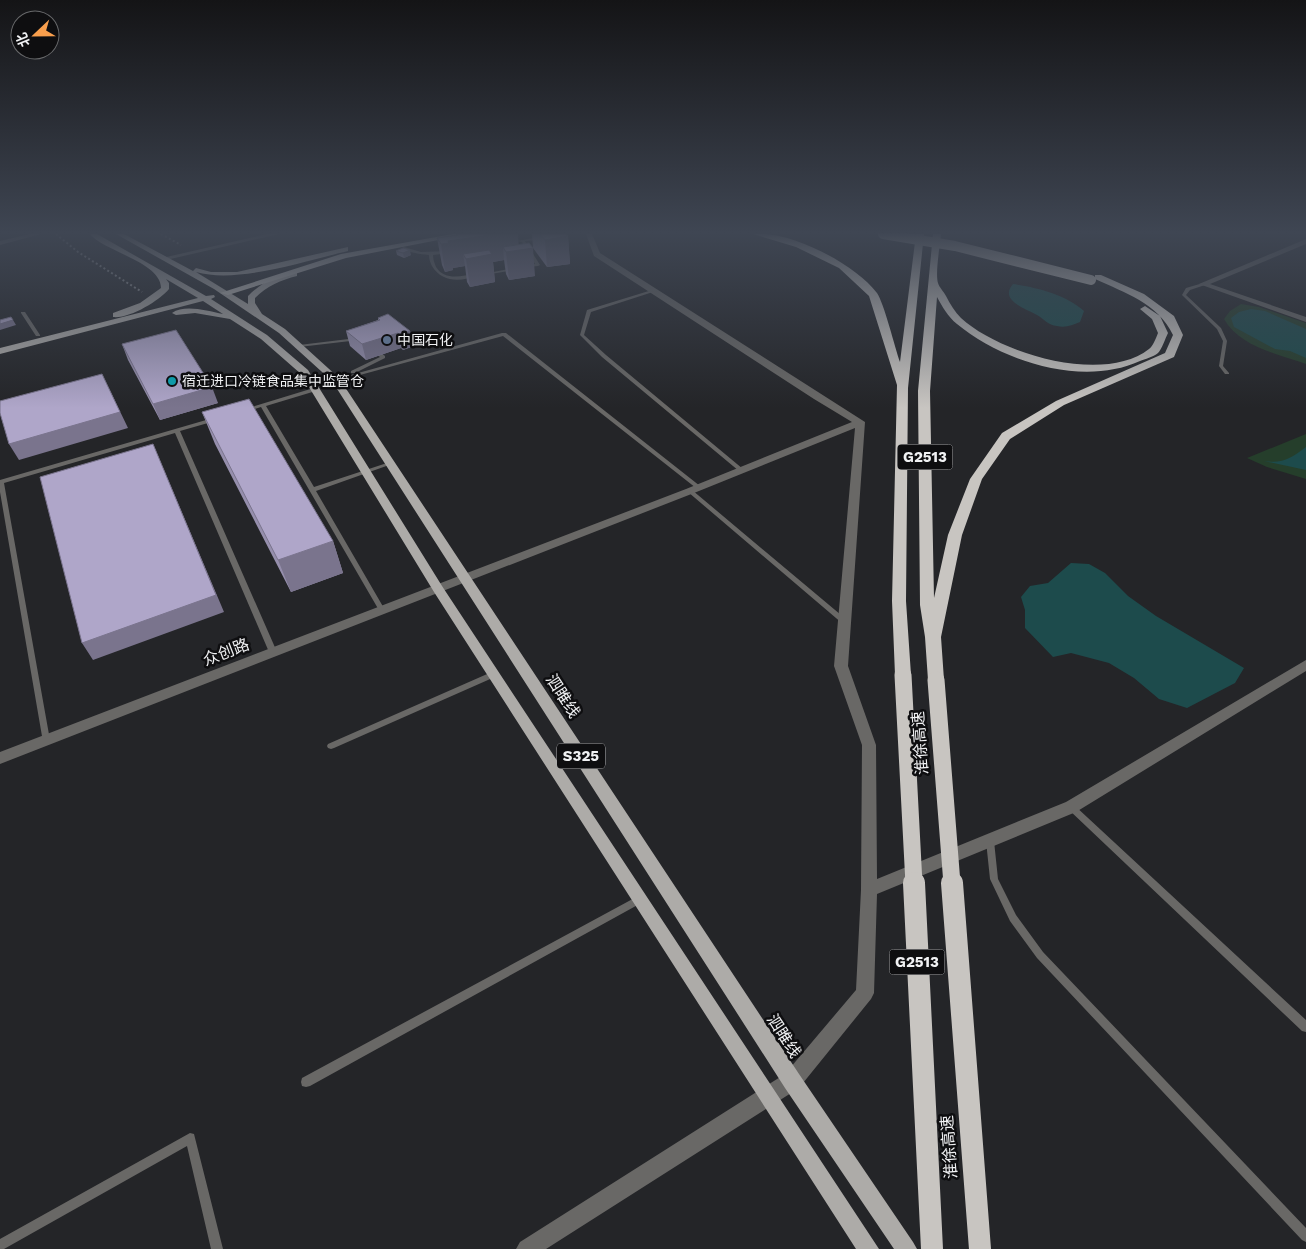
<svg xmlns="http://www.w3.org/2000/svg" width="1306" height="1249" font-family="'Work Sans','Noto Sans SC',sans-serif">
<rect width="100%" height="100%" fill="#242528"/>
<path fill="#253e2b" d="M 1241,304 L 1259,307 L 1306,323 L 1306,364 C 1278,354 1240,347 1224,319 L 1230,311 Z
M 1306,434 L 1306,479 L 1267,467 L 1247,458 Z"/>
<path fill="#1d4b4c" d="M 1013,284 C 1036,287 1067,295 1084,311 L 1080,322 C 1072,325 1066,328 1057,326 C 1048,325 1044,319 1037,315 C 1028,309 998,301 1013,284 Z
M 1251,309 L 1265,311 L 1306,329 L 1306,358 L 1290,351 L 1275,349 L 1234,327 L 1231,318 L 1239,312 Z
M 1306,447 L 1306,470 L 1264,461 C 1283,464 1291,458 1306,447 Z
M 1071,563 L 1089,564 L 1105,573 L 1128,596 L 1156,616 L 1244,668 L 1235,683 L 1187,708 L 1159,699 L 1134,678 L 1109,663 L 1071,653 L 1053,657 L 1025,628 L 1025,610 L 1021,597 L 1030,586 L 1048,583 Z"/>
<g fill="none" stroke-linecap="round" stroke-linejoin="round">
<path stroke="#939497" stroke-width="2" stroke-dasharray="2 2.5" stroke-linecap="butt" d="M 56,234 L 78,252 L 142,292
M 161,234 L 181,245"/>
<path fill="#696866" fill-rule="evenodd" d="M 535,234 L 539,234 L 537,240 L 525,241 L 540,265 L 538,266 L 526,267 L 526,265 L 535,264 L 522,242 L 517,241 L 534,238 Z
M 404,247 L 421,252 L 450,251 L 450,253 L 449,253 L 433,255 C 433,259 434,262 436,267 C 445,281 461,276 475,274 L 477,275 C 462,282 442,283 432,266 C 430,262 429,259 429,255 C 420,254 410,253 402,248 Z
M 514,268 L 515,268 L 515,270 L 485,275 L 483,274 Z
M 1203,283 L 1205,284 L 1205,285 L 1190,290 L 1186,295 L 1221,328 L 1227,341 L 1223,366 L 1229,373 L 1229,374 L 1225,374 L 1219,366 L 1223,341 L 1217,329 L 1182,295 L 1186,288 Z
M 652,290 L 656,291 L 591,312 L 584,335 L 606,355 L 743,469 L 743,471 L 739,471 L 602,357 L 580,335 L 587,310 Z
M 21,312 L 25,312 L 40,335 L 40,336 L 36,336 L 21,313 Z
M 502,333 L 506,333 L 700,486 L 700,488 L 696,488 L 503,336 L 338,381 L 333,380 Z
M 357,338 L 359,338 L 359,340 L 299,347 L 297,346 L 299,345 Z
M 371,348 L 375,348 L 385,356 L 385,358 L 355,373 L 351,373 L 351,371 L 380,357 L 371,350 Z
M 317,387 L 320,389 L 319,390 L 266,406 L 314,487 L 387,463 L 391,463 L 392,464 L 316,491 L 385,610 L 384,612 L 380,612 L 261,407 L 245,412 L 242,410 Z
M 213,418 L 215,419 L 215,421 L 180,431 L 277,652 L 276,654 L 270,654 L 269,652 L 175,433 L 4,483 L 50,740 L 49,742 L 46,743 L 43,742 L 0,492 L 0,480 Z
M 690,489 L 692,490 L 847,620 L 848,622 L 847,624 L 843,624 L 688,492 L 687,491 Z
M 494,671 L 497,672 L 498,674 L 497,676 L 334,748 L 331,749 L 328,748 L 327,746 L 328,744 Z
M 1071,803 L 1074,805 L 1306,1020 L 1306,1032 L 1302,1031 L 1068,809 L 1067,807 L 1068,805 Z
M 990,837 L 993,838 L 994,841 L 998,879 L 1016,915 L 1043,952 L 1306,1228 L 1306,1242 L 1302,1240 L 1037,958 L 1010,921 L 990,879 L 986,841 L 987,838 Z
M 640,895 L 643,896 L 644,899 L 643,902 L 310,1086 L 306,1087 L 302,1086 L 301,1082 L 302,1078 Z
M 190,1133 L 194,1134 L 195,1138 L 223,1249 L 211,1249 L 187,1146 L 4,1249 L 0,1249 L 0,1239 Z"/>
<path fill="#696866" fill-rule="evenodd" d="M 30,234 L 41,234 L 0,245 L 0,241 Z
M 267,234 L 279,234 L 166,260 L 162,258 Z
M 586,234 L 592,234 L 600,253 L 865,422 L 848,666 L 876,745 L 877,879 L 1066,802 L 1306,660 L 1306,671 L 1076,812 L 877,894 L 874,993 L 871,999 L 799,1088 L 546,1249 L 516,1249 L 520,1242 L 785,1074 L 856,990 L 861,890 L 862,745 L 834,666 L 855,428 L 694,493 L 0,764 L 0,752 L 686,489 L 852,422 L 814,399 L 594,256 Z
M 1306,239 L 1306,244 L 1210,284 L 1306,317 L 1306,322 L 1199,284 Z"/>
<path fill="#adaba8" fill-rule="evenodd" d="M 90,234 L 97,234 L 206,296 L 214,295 L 215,297 L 211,299 L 267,335 L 308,370 L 442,586 L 879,1249 L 856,1249 L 434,592 L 301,374 L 261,339 L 230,319 L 195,313 L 176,315 L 172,313 C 185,304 207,311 223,314 L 203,301 L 0,354 L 0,348 L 198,298 L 166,279 L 169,283 L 169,289 C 159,301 129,319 113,317 L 113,313 L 140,303 L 161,288 C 161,262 103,251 90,234 Z
M 116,234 L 124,234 L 193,271 L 196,268 L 211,272 L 237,272 L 348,247 L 348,251 C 304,261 238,284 196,272 L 248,304 L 248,296 C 260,284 280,271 297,272 L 297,276 C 281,280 267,286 255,298 L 255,303 L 262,314 L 285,329 L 339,378 L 799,1074 L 913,1242 L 917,1249 L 894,1249 L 785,1088 L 332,381 L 279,333 L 214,289 Z"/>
<path fill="#c8c5c1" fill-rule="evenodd" d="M 453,234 L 469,234 L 346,258 L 228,295 L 220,293 L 341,254 Z
M 753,234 C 790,230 855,264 877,293 C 884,303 895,348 900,362 L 916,234 L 924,234 L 908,388 L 906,601 L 911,675 L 909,679 L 897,679 L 895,675 L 892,601 L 897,385 L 869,296 L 839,268 L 796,247 Z
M 933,234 L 941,234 C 940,246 935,273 938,283 C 939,287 944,292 946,296 C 950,304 955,312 961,318 C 999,353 1103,385 1149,349 C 1153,346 1156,338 1158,333 L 1152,319 L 1140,309 L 1145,306 L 1160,316 L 1168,333 C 1165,339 1162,349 1158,353 C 1153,357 1145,359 1140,361 C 1083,387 1003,362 957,324 C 948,317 942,306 937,297 L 930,391 L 934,598 L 948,535 L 970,479 L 1002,433 L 1056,401 L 1165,353 L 1173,335 C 1158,303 1125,293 1095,279 L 1095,275 L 1101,275 L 1144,294 L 1174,316 L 1183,335 L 1174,357 L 1064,405 L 1010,439 L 982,479 L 962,535 L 941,637 L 944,680 L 942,684 L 936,686 L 930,684 L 928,680 L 925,637 L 920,605 L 918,391 Z"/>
<path stroke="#c8c5c1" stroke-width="10" d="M 883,234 L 955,246 L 1091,280"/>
<path stroke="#c8c5c1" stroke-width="17" d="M 903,675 L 914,884
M 936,680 L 952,884"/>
<path stroke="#c8c5c1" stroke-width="22" d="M 914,883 L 932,1249
M 952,883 L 980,1249"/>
</g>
<path fill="#968fad" d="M 456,234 L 519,244 L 535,276 L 509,280 L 506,274 L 504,260 L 493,262 L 495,282 L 470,287 L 467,282 L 465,266 L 453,268 L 453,270 L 445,272 L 442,265 L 437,238 L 456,235 Z
M 532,234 L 565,234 L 568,236 L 570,264 L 547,267 L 533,248 Z
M 396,251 L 411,255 L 404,258 L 397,255 Z
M 378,318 L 410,331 L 414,346 L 403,350 L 401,348 L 366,360 L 350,346 L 346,331 L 378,320 Z
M 122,344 L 218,403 L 160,420 L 128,360 Z
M 202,412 L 333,541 L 343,573 L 291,592 L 215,444 Z"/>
<path fill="#7a748d" d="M 498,234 L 518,234 L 519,250 L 533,248 L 535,276 L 509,280 L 506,252 L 503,247 L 504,260 L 493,262 L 495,282 L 470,287 L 466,259 L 463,254 L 465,266 L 453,268 L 453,270 L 445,272 L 441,244 L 448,241 Z
M 568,236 L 570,264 L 547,267 L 545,240 Z
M 410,250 L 411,255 L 404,258 L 403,253 Z
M 13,320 L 16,325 L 0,330 L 0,324 Z
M 410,331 L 414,346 L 403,350 L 400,335 Z
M 398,333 L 401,348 L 366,360 L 362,344 Z
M 102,374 L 128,428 L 19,460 L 9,444 Z
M 212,387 L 218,403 L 160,420 L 153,404 Z
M 153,444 L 224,612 L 93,660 L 82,643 Z
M 333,541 L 343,573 L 291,592 L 278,560 Z"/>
<path fill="#afa6c9" stroke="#7a748d" d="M 457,234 L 498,234 L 448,241 L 449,243 L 441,244 L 437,238 L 458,235 Z
M 540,234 L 565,234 L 568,236 L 545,240 Z
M 529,243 L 533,248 L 506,252 L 503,247 Z
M 403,248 L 410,250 L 403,253 L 396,251 Z
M 489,250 L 492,254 L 466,259 L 463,254 Z
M 388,314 L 410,331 L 400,335 L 398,333 L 362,344 L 346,331 L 380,320 L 378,318 Z
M 11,317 L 13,320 L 0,324 L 0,320 Z
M 176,330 L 212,387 L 153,404 L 122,344 Z
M 102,374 L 120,412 L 9,444 L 0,413 L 0,401 Z
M 249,399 L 333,541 L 278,560 L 202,412 Z
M 153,444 L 216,595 L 82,643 L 40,477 Z"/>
<linearGradient id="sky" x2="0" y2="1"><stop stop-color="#141416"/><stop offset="0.57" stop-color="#3f4653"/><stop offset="1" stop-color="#3f4653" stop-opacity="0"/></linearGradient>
<rect width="1306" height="408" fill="url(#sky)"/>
<circle fill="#5c6f8a" stroke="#0e0e10" stroke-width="2" cx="387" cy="340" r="5"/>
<circle fill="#0f9aa8" stroke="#0e0e10" stroke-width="2" cx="172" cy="381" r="5"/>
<g text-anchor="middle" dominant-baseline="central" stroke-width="5" stroke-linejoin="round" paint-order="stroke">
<g font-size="14" fill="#f0f1f3" stroke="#0e0e10" text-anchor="start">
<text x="397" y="340">中国石化</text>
<text x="182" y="381">宿迁进口冷链食品集中监管仓</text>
</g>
<g fill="#0e0e10" stroke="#acadaf" stroke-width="1">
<rect x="897.5" y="444.5" width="55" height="25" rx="4"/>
<rect x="557" y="743.5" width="48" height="25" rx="4"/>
<rect x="889.5" y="949.5" width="55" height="25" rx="4"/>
</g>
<g font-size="15" font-weight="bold" fill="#f0f1f3">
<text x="925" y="457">G2513</text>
<text x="581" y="756">S325</text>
<text x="917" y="962">G2513</text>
</g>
<g font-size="16" fill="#f0f1f3" stroke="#0e0e10">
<text transform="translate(226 652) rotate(-21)">众创路</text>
<text transform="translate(563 696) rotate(57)">泗睢线</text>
<text transform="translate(920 743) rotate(-94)">淮徐高速</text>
<text transform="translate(784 1036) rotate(57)">泗睢线</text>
<text transform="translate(949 1147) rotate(-94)">淮徐高速</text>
</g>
</g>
<g transform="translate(35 35) rotate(248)"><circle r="24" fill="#0e0e10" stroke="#68696b"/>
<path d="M0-4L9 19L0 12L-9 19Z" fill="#f99f4d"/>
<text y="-8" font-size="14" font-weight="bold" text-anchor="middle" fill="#f0f1f3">北</text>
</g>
</svg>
